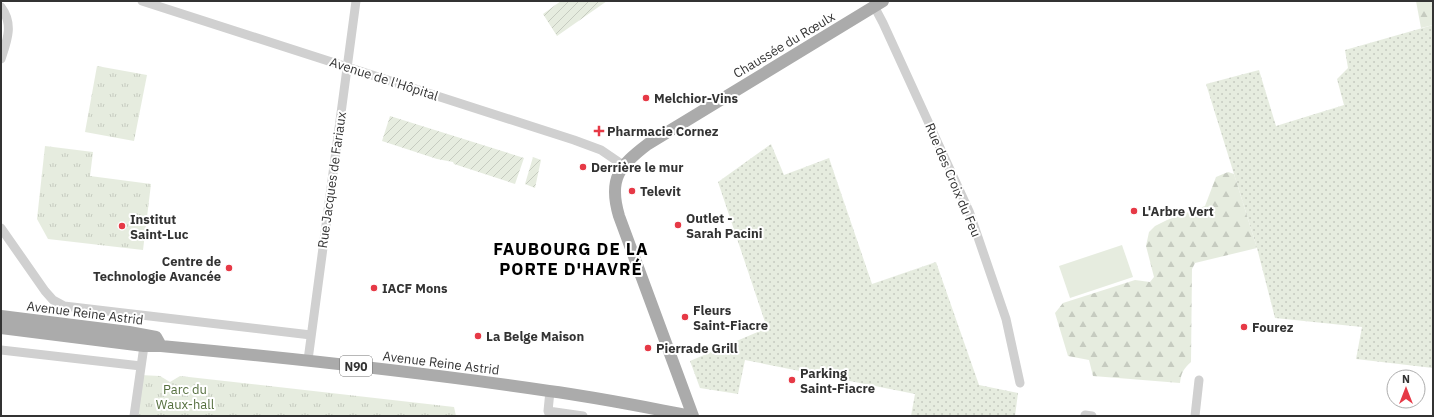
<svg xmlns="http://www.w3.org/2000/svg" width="1434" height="417" font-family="'IBM Plex Sans',sans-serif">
<defs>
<pattern id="grass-dots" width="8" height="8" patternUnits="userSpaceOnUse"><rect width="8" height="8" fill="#e6ecdf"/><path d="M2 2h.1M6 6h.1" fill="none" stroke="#c6cbc0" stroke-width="1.8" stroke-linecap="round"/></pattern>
<pattern id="forest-firs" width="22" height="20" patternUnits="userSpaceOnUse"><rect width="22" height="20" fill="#e6ecdf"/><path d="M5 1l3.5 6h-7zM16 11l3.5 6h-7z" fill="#c6cbc0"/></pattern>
<pattern id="park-tufts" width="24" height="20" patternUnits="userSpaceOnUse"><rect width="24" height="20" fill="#e6ecdf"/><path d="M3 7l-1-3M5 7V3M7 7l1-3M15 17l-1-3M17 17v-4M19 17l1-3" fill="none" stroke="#c6cbc0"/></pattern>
<pattern id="garden-furrows" width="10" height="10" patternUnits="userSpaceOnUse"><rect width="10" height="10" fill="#e6ecdf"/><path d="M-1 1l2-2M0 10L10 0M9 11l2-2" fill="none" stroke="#c6cbc0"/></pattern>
</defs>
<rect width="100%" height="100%" fill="#fff"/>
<path fill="url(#grass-dots)" d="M 1433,25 L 1433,368 L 1356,359 L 1362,327 L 1275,318 L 1257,248 L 1206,84 L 1259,70 L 1276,126 L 1344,105 L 1337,79 L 1348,68 L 1345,50 Z
M 771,144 L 784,175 L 829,158 L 872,284 L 936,262 L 979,385 L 1018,393 L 1015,416 L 911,416 L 915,394 L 745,360 L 738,394 L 700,388 L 690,361 L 767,328 L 718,182 Z"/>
<path fill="url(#forest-firs)" d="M 1416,1 L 1433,1 L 1433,25 L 1421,28 Z
M 1228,172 L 1234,174 L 1257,248 L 1195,263 L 1192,269 L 1191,362 C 1184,368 1181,373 1180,383 L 1093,376 L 1089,360 L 1068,356 L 1055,313 L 1063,303 L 1135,280 L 1150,282 L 1154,277 L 1146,246 L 1149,232 L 1155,226 L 1167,220 L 1205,206 L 1216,177 Z"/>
<path fill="url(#park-tufts)" d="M 97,66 L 147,75 L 134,141 L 85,132 Z
M 45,146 L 93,152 L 90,176 L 151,184 L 143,250 L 48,239 L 37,219 Z
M 140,375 L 160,376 L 170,382 L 180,376 L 454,407 L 456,416 L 134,416 Z"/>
<path fill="url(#garden-furrows)" d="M 561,1 L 607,1 L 557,36 L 543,14 Z
M 390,116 L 524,158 L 515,184 L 454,164 L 453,162 L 437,159 L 382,141 Z
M 533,157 L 541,160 L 535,188 L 525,184 Z"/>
<path fill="#e6ecdf" d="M 1122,245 L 1133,277 L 1070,298 L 1059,266 Z"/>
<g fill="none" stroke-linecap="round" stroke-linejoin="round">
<path stroke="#d0d0d0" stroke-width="9" d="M 142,1 L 574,140 L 601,150 L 623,165
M 874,6 L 883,23 L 969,211 L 1006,319 L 1020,383
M 1,7 C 14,24 7,41 1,59
M 1,228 L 45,291 L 53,300 L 64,306 L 311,335
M 1,350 L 141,366
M 308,360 L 356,1
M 550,391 L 548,411 L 550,416
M 548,411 L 583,416
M 1085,415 L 1092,416
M 134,416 L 144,346
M 1195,416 L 1199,380"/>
<path stroke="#ababab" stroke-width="12" d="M 1,316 L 129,332 L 156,337 L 161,346
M 1,328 L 144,346 L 161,346 C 290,358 420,372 549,391 C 596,397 644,407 692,416
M 693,416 L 619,216 C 608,179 619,166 648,144 L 883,1"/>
</g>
<g fill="#e63946" stroke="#fff" stroke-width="1.5">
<circle cx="646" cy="98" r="4"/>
<path d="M597 125h4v4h4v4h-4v4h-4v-4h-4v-4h4z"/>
<circle cx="583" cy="167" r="4"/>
<circle cx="632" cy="191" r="4"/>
<circle cx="1134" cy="211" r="4"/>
<circle cx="678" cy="225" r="4"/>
<circle cx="122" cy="226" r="4"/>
<circle cx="229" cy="268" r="4"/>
<circle cx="374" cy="288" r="4"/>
<circle cx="685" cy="317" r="4"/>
<circle cx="1244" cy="327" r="4"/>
<circle cx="478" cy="336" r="4"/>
<circle cx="648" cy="348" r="4"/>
<circle cx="792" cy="380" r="4"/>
</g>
<g text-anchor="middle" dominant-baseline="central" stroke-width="4" stroke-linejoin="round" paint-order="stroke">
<rect fill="#fff" stroke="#707070" stroke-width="1" x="340" y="356" width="32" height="20" rx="3"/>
<g font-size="12" font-weight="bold" fill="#333">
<text x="356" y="366">N90</text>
</g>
<g font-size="13" fill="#333" stroke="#fff">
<text transform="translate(784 45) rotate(-31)">Chaussée du Rœulx</text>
<text transform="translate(384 79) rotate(18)">Avenue de l'Hôpital</text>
<text transform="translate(332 180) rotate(-82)">Rue Jacques de Fariaux</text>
<text transform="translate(953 180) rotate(67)">Rue des Croix du Feu</text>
<text transform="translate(85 313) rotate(7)">Avenue Reine Astrid</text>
<text transform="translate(441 363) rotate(7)">Avenue Reine Astrid</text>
</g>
<g font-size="13" font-weight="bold" fill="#333" stroke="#fff" text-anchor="start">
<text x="654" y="98">Melchior-Vins</text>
<text x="607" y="131">Pharmacie Cornez</text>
<text x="591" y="167">Derrière le mur</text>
<text x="640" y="191">Televit</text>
<text x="1142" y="211">L'Arbre Vert</text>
<text x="686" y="218">Outlet -<tspan x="686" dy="15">Sarah Pacini</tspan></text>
<text x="130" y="219">Institut<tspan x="130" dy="15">Saint-Luc</tspan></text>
<text x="221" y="261" text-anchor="end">Centre de<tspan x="221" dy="15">Technologie Avancée</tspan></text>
<text x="382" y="288">IACF Mons</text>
<text x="693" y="310">Fleurs<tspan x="693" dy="15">Saint-Fiacre</tspan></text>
<text x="1252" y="327">Fourez</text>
<text x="486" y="336">La Belge Maison</text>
<text x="656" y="348">Pierrade Grill</text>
<text x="800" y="373">Parking<tspan x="800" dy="15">Saint-Fiacre</tspan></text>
</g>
<g font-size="13" fill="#56703f" stroke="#fff">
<text x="185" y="389">Parc du<tspan x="185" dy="15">Waux-hall</tspan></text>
</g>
<g font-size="17" font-weight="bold" letter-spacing="1" fill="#000" stroke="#fff">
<text x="571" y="249">FAUBOURG DE LA<tspan x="571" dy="20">PORTE D'HAVRÉ</tspan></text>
</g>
</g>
<rect width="1434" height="417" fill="none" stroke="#333333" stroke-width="4"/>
<g transform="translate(1406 389)"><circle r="19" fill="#ffffff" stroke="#adadad"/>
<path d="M0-3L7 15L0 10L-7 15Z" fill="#e63946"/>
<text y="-6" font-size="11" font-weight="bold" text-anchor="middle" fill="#333333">N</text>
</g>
</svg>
